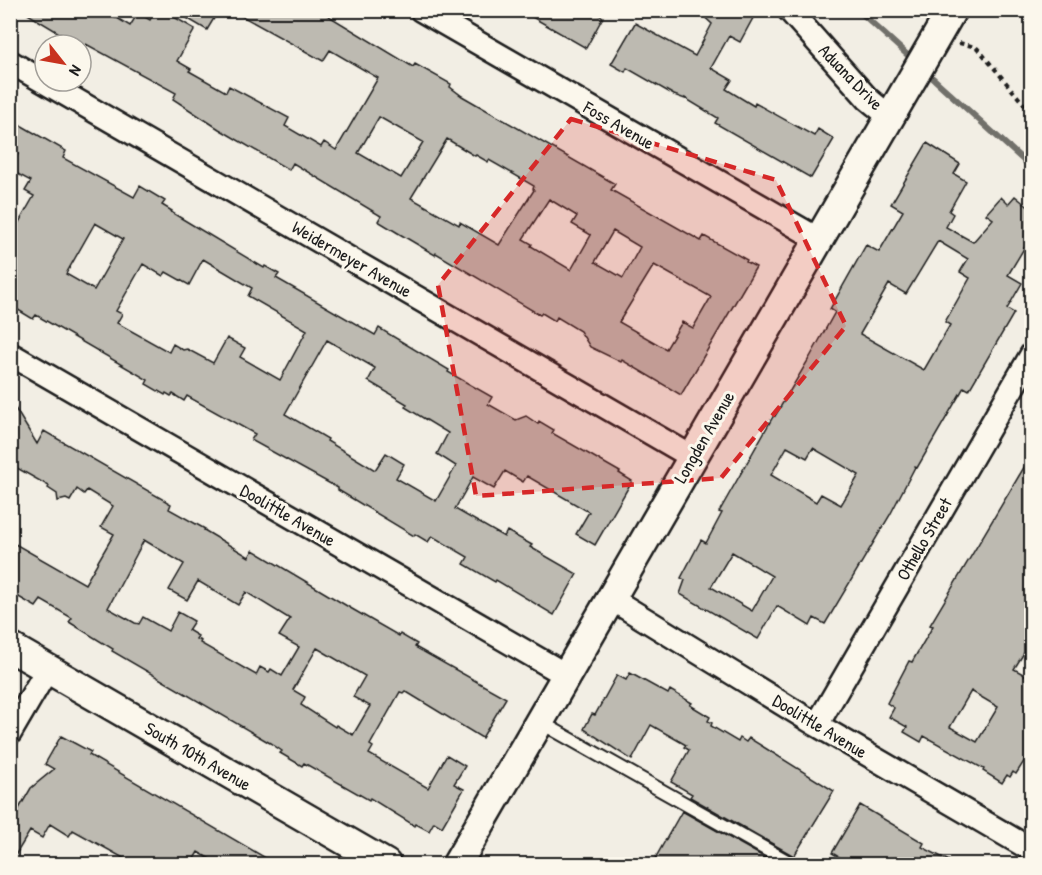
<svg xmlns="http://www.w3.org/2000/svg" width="1042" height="875" font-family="'Patrick Hand',sans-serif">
<rect width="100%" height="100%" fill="#f2eee4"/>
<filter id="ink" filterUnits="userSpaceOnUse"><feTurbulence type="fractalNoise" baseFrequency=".0167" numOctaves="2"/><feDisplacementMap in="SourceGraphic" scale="12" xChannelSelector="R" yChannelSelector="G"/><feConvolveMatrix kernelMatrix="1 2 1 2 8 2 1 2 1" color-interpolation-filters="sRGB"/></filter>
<g filter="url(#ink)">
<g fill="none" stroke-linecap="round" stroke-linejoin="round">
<path stroke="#716f6b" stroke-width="6" d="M 858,10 L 913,60
M 925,71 L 1032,168"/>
</g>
<path fill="#bdbab1" stroke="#1c1c1c" stroke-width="1.5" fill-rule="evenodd" d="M 21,10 L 104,10 L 130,26 L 138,13 L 150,20 L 155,10 L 162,10 L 195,29 L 177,61 L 191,69 L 189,71 L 226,92 L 229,86 L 289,118 L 285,126 L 321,147 L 324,142 L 336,150 L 378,78 L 330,50 L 323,61 L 231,10 L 319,10 L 413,67 L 415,64 L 451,84 L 450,87 L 462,96 L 615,184 L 611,190 L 701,241 L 704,236 L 747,260 L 746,262 L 756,267 L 681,395 L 622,360 L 621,362 L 590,347 L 580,331 L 557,317 L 555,321 L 542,313 L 540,315 L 436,253 L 435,255 L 398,233 L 378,221 L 381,216 L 293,163 L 289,170 L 219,129 L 173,99 L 176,93 L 86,44 L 84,48 ZM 379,117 L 423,142 L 401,178 L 358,153 ZM 447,139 L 475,156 L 476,155 L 488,162 L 489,160 L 534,186 L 533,189 L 534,190 L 499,245 L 460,222 L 459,225 L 411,198 ZM 549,199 L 577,216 L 572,224 L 591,235 L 571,270 L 531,246 L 532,244 L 523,239 ZM 613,231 L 640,247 L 623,278 L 595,262 ZM 654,265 L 711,297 L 693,328 L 682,322 L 666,349 L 619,322 Z
M 173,10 L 219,10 L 207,30 Z
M 520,10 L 570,10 L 581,16 L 584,10 L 591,10 L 603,17 L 586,48 Z
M 697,10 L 739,10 L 753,18 L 740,42 L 729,36 L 711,68 L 732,80 L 726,89 L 754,106 L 755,103 L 814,136 L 818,129 L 834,139 L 811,178 L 715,123 L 718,118 L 685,98 L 685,99 L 674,95 L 627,68 L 625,72 L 611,64 L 635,23 L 695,56 L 712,24 Z
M 10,119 L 66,151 L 63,158 L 134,197 L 140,186 L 165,201 L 162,205 L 172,211 L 171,212 L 264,268 L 265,266 L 279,274 L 276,278 L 375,335 L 379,328 L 449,370 L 448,372 L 492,397 L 488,404 L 516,420 L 526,416 L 538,424 L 539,421 L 554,430 L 552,433 L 620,472 L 619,473 L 632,481 L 595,545 L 576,534 L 589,512 L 527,476 L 523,482 L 505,471 L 494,489 L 473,477 L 455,509 L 504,537 L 507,531 L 532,545 L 530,547 L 577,574 L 554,615 L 496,580 L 495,582 L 464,564 L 468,557 L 432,536 L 428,542 L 415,534 L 414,536 L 338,490 L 338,488 L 251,440 L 255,434 L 187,396 L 184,401 L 173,394 L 171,396 L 166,393 L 165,395 L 146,384 L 148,380 L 36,315 L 33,319 L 10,305 L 10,238 L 34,196 L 25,191 L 31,181 L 10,170 L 18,154 L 10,150 ZM 95,223 L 123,239 L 94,290 L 66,274 ZM 203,259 L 252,288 L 248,296 L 307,330 L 280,380 L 240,357 L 245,348 L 227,338 L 213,363 L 187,349 L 183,350 L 173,344 L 169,352 L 117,323 L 122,314 L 116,311 L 143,264 L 163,276 L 166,272 L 189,285 ZM 327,340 L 375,368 L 368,381 L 407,404 L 405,407 L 448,433 L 437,454 L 456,466 L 436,501 L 396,478 L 404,464 L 386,453 L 375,470 L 327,441 L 328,439 L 285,414 Z
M 927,143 L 960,164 L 954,174 L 966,181 L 949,211 L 953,214 L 946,227 L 973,242 L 993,219 L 986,214 L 1001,197 L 1008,204 L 1015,196 L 1032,210 L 1032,235 L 1008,275 L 1022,283 L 1007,309 L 1014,313 L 969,390 L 964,387 L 917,468 L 915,467 L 890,515 L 825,624 L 814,618 L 810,626 L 777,606 L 758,639 L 680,594 L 685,580 L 681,578 L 701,540 L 706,543 L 722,513 L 719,512 L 774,415 L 775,416 L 810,357 L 835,312 L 830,309 L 866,245 L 879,252 L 903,211 L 891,204 ZM 938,241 L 968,259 L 960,272 L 970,278 L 945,322 L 950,325 L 924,370 L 860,334 L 889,284 L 906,294 ZM 787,447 L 807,458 L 813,448 L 859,475 L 841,505 L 821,494 L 816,502 L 771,475 ZM 732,552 L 772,576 L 752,611 L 711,587 Z
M 10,400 L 37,444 L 44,431 L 171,504 L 169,509 L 205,529 L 204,530 L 249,557 L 253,550 L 352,609 L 399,636 L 400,634 L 417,644 L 415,647 L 506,698 L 482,738 L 405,691 L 403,693 L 400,692 L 370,745 L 373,747 L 369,754 L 428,788 L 447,755 L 465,766 L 454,784 L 464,789 L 442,827 L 434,822 L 429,831 L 416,824 L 415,826 L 370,798 L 369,800 L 304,763 L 302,766 L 280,753 L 282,751 L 270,743 L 112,651 L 113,649 L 69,622 L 72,618 L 41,600 L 36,607 L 10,592 L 10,541 L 85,584 L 114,534 L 101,527 L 113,506 L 87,490 L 84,494 L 77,489 L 70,501 L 66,499 L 58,501 L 57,494 L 48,488 L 49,486 L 10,464 ZM 144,540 L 184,564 L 169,590 L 187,600 L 198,581 L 238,605 L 246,592 L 290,619 L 279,636 L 299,647 L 282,676 L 271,669 L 269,672 L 260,667 L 256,675 L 200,643 L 201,641 L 196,639 L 198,636 L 188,630 L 194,621 L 178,612 L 168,631 L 143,617 L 139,624 L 135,623 L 108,608 ZM 317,648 L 365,676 L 353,697 L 370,706 L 353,735 L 336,725 L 335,727 L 301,705 L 305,697 L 293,690 Z
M 1032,454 L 1032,640 L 1014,669 L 1032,679 L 1032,749 L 1016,774 L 1013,772 L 1010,777 L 1007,775 L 1002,783 L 983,771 L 984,769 L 924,736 L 921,742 L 904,732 L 907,727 L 889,717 L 894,708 L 887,703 L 909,661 L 912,662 L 933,626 L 930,625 ZM 971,691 L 998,707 L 977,742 L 950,727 Z
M 630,673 L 668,694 L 670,690 L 692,703 L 690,705 L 710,717 L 708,721 L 712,723 L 711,726 L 738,742 L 740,738 L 746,742 L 749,738 L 834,791 L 794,856 L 690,797 L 692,794 L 671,782 L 689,750 L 684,747 L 686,745 L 651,725 L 632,760 L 584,729 L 592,714 L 595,715 L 617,675 L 626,680 Z
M 61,736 L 91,752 L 89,755 L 276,864 L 219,864 L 198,852 L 191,864 L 176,864 L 167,859 L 163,864 L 134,864 L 73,830 L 69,836 L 50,824 L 42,838 L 30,831 L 10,864 L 10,824 L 31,788 L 54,769 L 45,764 Z
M 860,805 L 924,843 L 922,847 L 955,864 L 851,864 L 832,853 Z
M 682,811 L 776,864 L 652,864 Z"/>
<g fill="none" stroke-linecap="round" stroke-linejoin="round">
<g stroke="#1c1c1c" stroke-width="16">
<path id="service" d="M 540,722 L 792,864"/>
</g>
<g stroke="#1c1c1c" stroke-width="27">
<path id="minor" d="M 421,10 L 818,239
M 789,10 L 868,99 L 890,117
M 10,62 L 692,457
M 10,354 L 566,675
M 610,598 L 817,725 L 1032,850
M 817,725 L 1032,354
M 10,733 L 48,668"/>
</g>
<g stroke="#1c1c1c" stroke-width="33">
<path id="tertiary" d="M 10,647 L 386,864
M 457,864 L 952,10"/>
</g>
<path stroke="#1c1c1c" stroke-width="4" stroke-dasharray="4.5 4.5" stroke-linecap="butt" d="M 959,43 L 976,47 L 980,51 L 1032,114"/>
<use href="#service" stroke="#fbf7ec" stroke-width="12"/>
<use href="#minor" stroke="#fbf7ec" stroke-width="22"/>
<use href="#tertiary" stroke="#fbf7ec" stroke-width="28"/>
</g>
</g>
<path fill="#d62828" fill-opacity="0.2" stroke="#d62828" stroke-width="4.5" stroke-dasharray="12 8" stroke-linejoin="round" d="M 571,119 L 776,180 L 846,326 L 721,478 L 476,496 L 438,285 Z"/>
<g text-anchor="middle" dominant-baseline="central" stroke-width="6" stroke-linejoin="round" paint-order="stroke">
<g font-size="18" fill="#1c1c1c" stroke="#fbf7ec">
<text transform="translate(851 77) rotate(46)">Aduana Drive</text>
<text transform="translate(619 125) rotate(30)">Foss Avenue</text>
<text transform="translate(352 259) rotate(30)">Weidermeyer Avenue</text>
<text transform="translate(704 437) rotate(-60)">Longden Avenue</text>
<text transform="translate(288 515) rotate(30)">Doolittle Avenue</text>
<text transform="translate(924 539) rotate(-60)">Othello Street</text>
<text transform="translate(820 726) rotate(31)">Doolittle Avenue</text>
<text transform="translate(198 756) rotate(30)">South 10th Avenue</text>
</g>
</g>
<rect width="1042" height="875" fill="none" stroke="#fbf7ec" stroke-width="36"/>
<rect x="18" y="18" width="1006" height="839" fill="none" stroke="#1c1c1c" stroke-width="2" filter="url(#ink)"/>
<g transform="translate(63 63) rotate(121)"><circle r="28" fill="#fbf7ec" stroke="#a29f99" stroke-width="1.5"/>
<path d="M0-4.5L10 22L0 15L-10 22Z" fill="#c8321e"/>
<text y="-9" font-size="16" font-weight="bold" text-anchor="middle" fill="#1c1c1c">N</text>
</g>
</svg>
